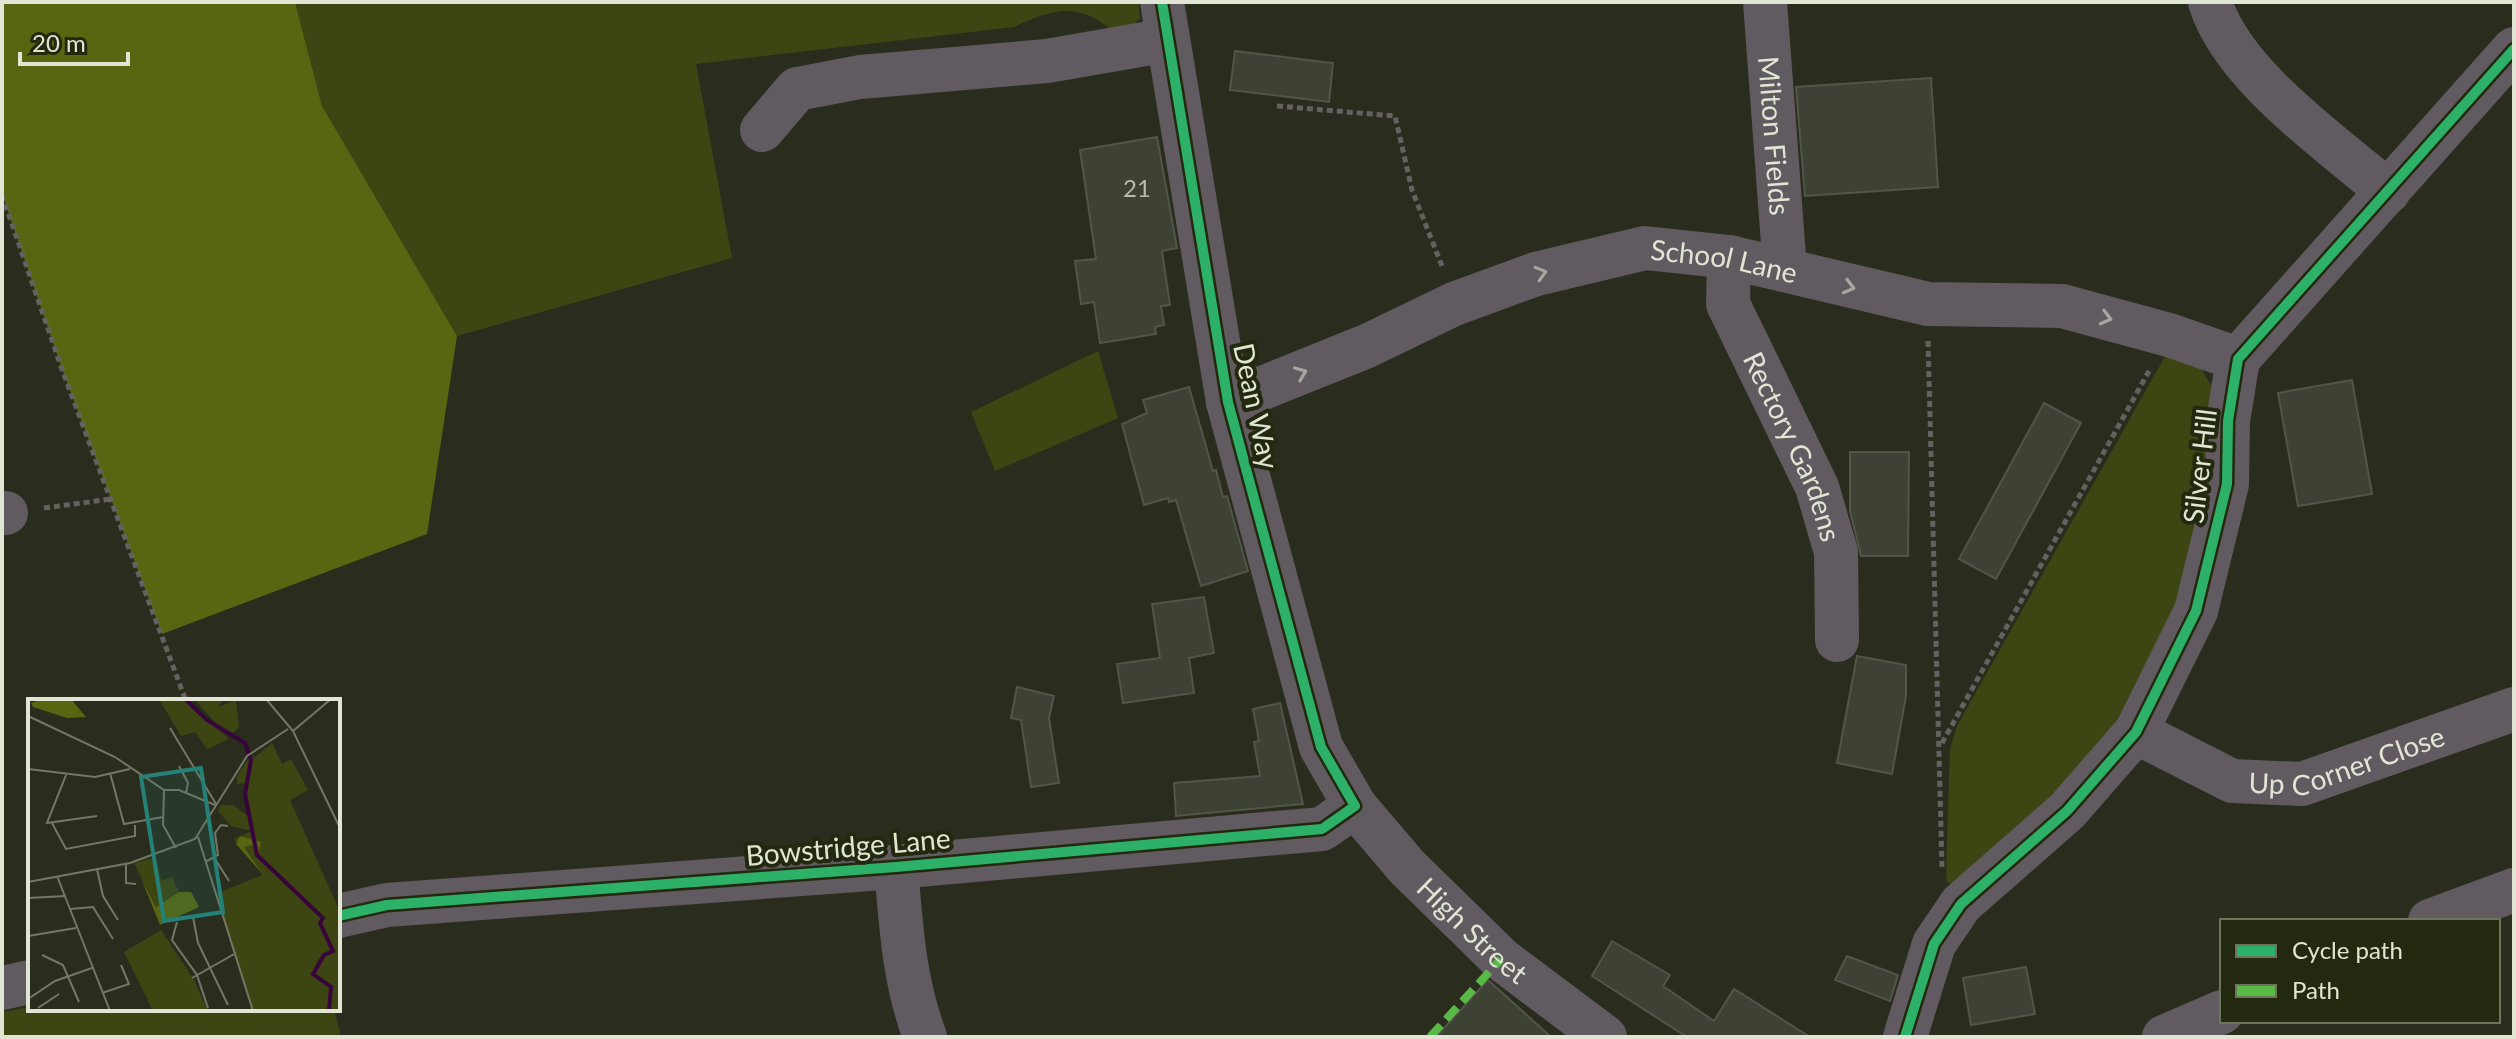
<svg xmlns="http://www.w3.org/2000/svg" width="2516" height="1039" font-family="Lato,sans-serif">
<rect width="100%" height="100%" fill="#2a2d1e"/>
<path fill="#3d4612" d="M 295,2 L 1138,2 L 1140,18 L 1122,39 C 1083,3 1061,5 1014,27 L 696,64 L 732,258 L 457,336 L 322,106 Z
M 1098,351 L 1118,418 L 995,471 L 971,412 Z
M 2167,353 L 2202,370 L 2212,387 L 2205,435 L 2208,486 L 2180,605 L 2123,723 L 2057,801 L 1955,886 L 1947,882 L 1946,871 L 1950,749 L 1957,726 Z
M 30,1007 L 334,1009 L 341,1037 L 2,1037 L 2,1012 Z"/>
<path fill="#586611" d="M 2,2 L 295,2 L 322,106 L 457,336 L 427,534 L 162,634 L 63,372 L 2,194 Z"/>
<path fill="#3e4234" stroke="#525547" stroke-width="2" d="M 1235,51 L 1333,63 L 1329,102 L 1230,90 Z
M 1931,78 L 1938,187 L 1805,196 L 1796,87 Z
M 1157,137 L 1177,248 L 1162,251 L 1170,305 L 1161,306 L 1164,325 L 1155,327 L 1156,334 L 1100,343 L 1094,302 L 1081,304 L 1075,261 L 1096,259 L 1080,150 Z
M 2352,380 L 2372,494 L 2298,506 L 2278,393 Z
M 1189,387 L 1213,471 L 1216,470 L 1223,497 L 1227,496 L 1248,571 L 1201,586 L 1176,500 L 1169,502 L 1168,498 L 1144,505 L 1122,424 L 1147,413 L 1143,400 Z
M 2044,403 L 2081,423 L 1996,579 L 1959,559 Z
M 1850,452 L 1909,452 L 1908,556 L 1861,556 L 1850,511 Z
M 1204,597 L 1214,653 L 1189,658 L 1194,693 L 1123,703 L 1117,664 L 1160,658 L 1152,604 Z
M 1857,656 L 1906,665 L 1906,696 L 1892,774 L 1837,763 Z
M 1017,687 L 1054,696 L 1049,718 L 1059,783 L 1031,787 L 1021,720 L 1011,718 Z
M 1280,703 L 1303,804 L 1176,816 L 1174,783 L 1260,776 L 1254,742 L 1259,741 L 1253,709 Z
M 1612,941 L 1670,975 L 1663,986 L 1714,1021 L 1734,989 L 1810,1037 L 1687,1037 L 1592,976 Z
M 1847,956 L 1898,975 L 1890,1001 L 1835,980 Z
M 2026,967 L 2035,1014 L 1971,1025 L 1963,978 Z
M 1488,980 L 1551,1037 L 1436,1037 Z"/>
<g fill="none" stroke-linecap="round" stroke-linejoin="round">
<path stroke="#646160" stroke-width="5" stroke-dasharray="6 4" stroke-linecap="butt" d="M 1277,106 L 1395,116 L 1412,190 L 1442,266
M 2,195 L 63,372 L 186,701
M 1928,341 L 1942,867
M 44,508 L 111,499
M 1942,743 L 2149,371"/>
<g stroke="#615a60" stroke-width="44">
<path id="s1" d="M 1162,2 L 1228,402 L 1321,747 L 1355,806 L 1407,867 L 1501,959 L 1605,1037"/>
<path id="s2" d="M 1765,2 L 1785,270"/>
<path d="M 2210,2 C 2233,76 2331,142 2388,192"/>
<path d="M 762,130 L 797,89 L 860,77 L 1047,61 L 1168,40"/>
<path id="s3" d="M 1729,257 L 1728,304 L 1817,487 L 1836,552 L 1837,640"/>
<path id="s4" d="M 1228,402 L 1367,346 L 1454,304 L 1536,274 L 1645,248 L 1729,257 L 1928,304 L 2062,306 L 2169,335 L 2238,359"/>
<path d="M 2,513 L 6,513"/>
<path id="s5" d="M 2136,732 L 2232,781 L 2302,784 L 2514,709"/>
<path d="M 896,867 C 901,926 904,981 925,1037"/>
<path d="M 338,916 L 387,905 L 896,867 L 1322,829 L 1355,806"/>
<path d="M 2430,921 L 2514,890"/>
<path d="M 2,988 L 30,982"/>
<path d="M 1905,1037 L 1934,944 L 1961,904 L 2067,811 L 2136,732 L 2196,611 L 2227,484 L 2228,421 L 2238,359 L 2514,49"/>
<path d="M 2164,1037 L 2222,1012"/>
</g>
<path stroke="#58b947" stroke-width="8" stroke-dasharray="16 8" stroke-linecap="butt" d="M 1430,1037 L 1501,959"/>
<g stroke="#23290e" stroke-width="15">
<path id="cycleway" d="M 338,916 L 387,905 L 896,867 L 1322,829 L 1355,806 L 1321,747 L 1228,402 L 1162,2
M 1905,1037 L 1934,944 L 1961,904 L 2067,811 L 2136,732 L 2196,611 L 2227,484 L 2228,421 L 2238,359 L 2514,49"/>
</g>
<use href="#cycleway" stroke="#2db169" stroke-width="10"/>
</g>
<defs><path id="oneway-chevron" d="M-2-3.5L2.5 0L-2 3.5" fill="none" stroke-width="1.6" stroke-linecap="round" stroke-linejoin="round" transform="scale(2)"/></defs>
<g stroke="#a7a6a0">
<use href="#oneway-chevron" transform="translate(1541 273) rotate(-16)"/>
<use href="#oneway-chevron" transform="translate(1849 287) rotate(15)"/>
<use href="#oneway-chevron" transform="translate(2106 318) rotate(15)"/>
<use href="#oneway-chevron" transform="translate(1301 373) rotate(-22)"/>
</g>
<g text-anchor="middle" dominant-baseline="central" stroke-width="8" stroke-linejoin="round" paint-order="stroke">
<g font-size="24" fill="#b8bcac">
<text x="1137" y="187">21</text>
</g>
<g font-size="28" fill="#e0e5d4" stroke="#23290e">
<text stroke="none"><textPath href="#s2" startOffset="134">Milton Fields</textPath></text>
<text stroke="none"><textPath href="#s4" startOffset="526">School Lane</textPath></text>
<text transform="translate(1257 406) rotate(78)">Dean Way</text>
<text stroke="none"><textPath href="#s3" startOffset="204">Rectory Gardens</textPath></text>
<text transform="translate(2199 466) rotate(-83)">Silver Hill</text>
<text stroke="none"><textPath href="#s5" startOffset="226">Up Corner Close</textPath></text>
<text transform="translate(848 846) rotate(-5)">Bowstridge Lane</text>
<text stroke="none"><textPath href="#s1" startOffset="1002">High Street</textPath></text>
</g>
</g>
<g transform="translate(28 699)">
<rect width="312" height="312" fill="#2a2d1e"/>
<path d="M 131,0 L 154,0 L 201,40 L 179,50 L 167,33 L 153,37 ZM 166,0 L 195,0 L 190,8 L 208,1 L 211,29 L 205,34 L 194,31 ZM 244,44 L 254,65 L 263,60 L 280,91 L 262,101 L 312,213 L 312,312 L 225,312 L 188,195 L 234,176 L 206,140 L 224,132 L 203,127 L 190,112 L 193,106 L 205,106 L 220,117 L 216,84 L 209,85 L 209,77 L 223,56 L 226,59 ZM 128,158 L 133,182 L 144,178 L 151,193 L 128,208 L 106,164 ZM 133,231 L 166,281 L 180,312 L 125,312 L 96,253 Z" fill="#3d4612"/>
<path d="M 15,0 L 43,0 L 58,18 L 39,19 L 5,8 L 3,4 ZM 212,137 L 233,143 L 230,156 L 224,146 L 216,148 L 233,173 L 208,145 ZM 113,179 L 128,208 L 151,193 L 163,193 L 171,208 L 132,226 Z" fill="#586611"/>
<path fill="none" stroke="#37043b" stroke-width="4" d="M 157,0 L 179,21 L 217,44 L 223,61 L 217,95 L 229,156 L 295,219 L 292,224 L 305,252 L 296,256 L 285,275 L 303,288 L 301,312"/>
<path fill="none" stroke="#737767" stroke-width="2" d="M 238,0 L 265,32 L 312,129M 0,17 L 87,58 L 136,91 L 151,91 L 187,106M 142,29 L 188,105M 265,32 L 303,0M 151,67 L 160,84 L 158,94M 0,70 L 67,78 L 102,70M 82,74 L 96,125 L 135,118M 38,76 L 19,124 L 69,117M 136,91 L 135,126 L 148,149M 24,124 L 38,150 L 107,137 L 107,126M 170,138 L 225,312M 187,160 L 201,182M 177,163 L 190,156 L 187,134 L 193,126 L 200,127M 98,164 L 98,184 L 108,185M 69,170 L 75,197 L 90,221M 29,177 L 82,312M 0,183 L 102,164 L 167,140 L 219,57 L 260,30M 0,199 L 38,197M 42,210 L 65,208 L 85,240M 165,218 L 170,244 L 200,306M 149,223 L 144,241 L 169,276 L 180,309M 0,237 L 48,229M 14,256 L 35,266 L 51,303M 164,279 L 208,254M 74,294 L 101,285 L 93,266M 0,300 L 27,282 L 64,269M 10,309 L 31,295"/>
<path fill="#248178" fill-opacity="0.15" stroke="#248178" stroke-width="4" d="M 173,69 L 195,213 L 136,222 L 113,78 Z"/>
<rect width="312" height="312" fill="none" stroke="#e0e5d4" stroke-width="4"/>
</g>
<rect width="2516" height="1039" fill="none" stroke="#e0e5d4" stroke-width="8"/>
<rect x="2220" y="919" width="280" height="104" fill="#23290e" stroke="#6f745d" stroke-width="2"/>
<rect x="2236" y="945" width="40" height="12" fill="#2db169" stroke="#6f745d" stroke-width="2"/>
<text x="2292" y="959" font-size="24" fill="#e0e5d4">Cycle path</text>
<rect x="2236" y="985" width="40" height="12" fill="#58b947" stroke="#6f745d" stroke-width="2"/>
<text x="2292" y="999" font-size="24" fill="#e0e5d4">Path</text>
<path d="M20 52v12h108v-12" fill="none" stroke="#e0e5d4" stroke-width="4"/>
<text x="32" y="52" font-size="24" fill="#e0e5d4" stroke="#23290e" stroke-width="6" paint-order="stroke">20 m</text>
</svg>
